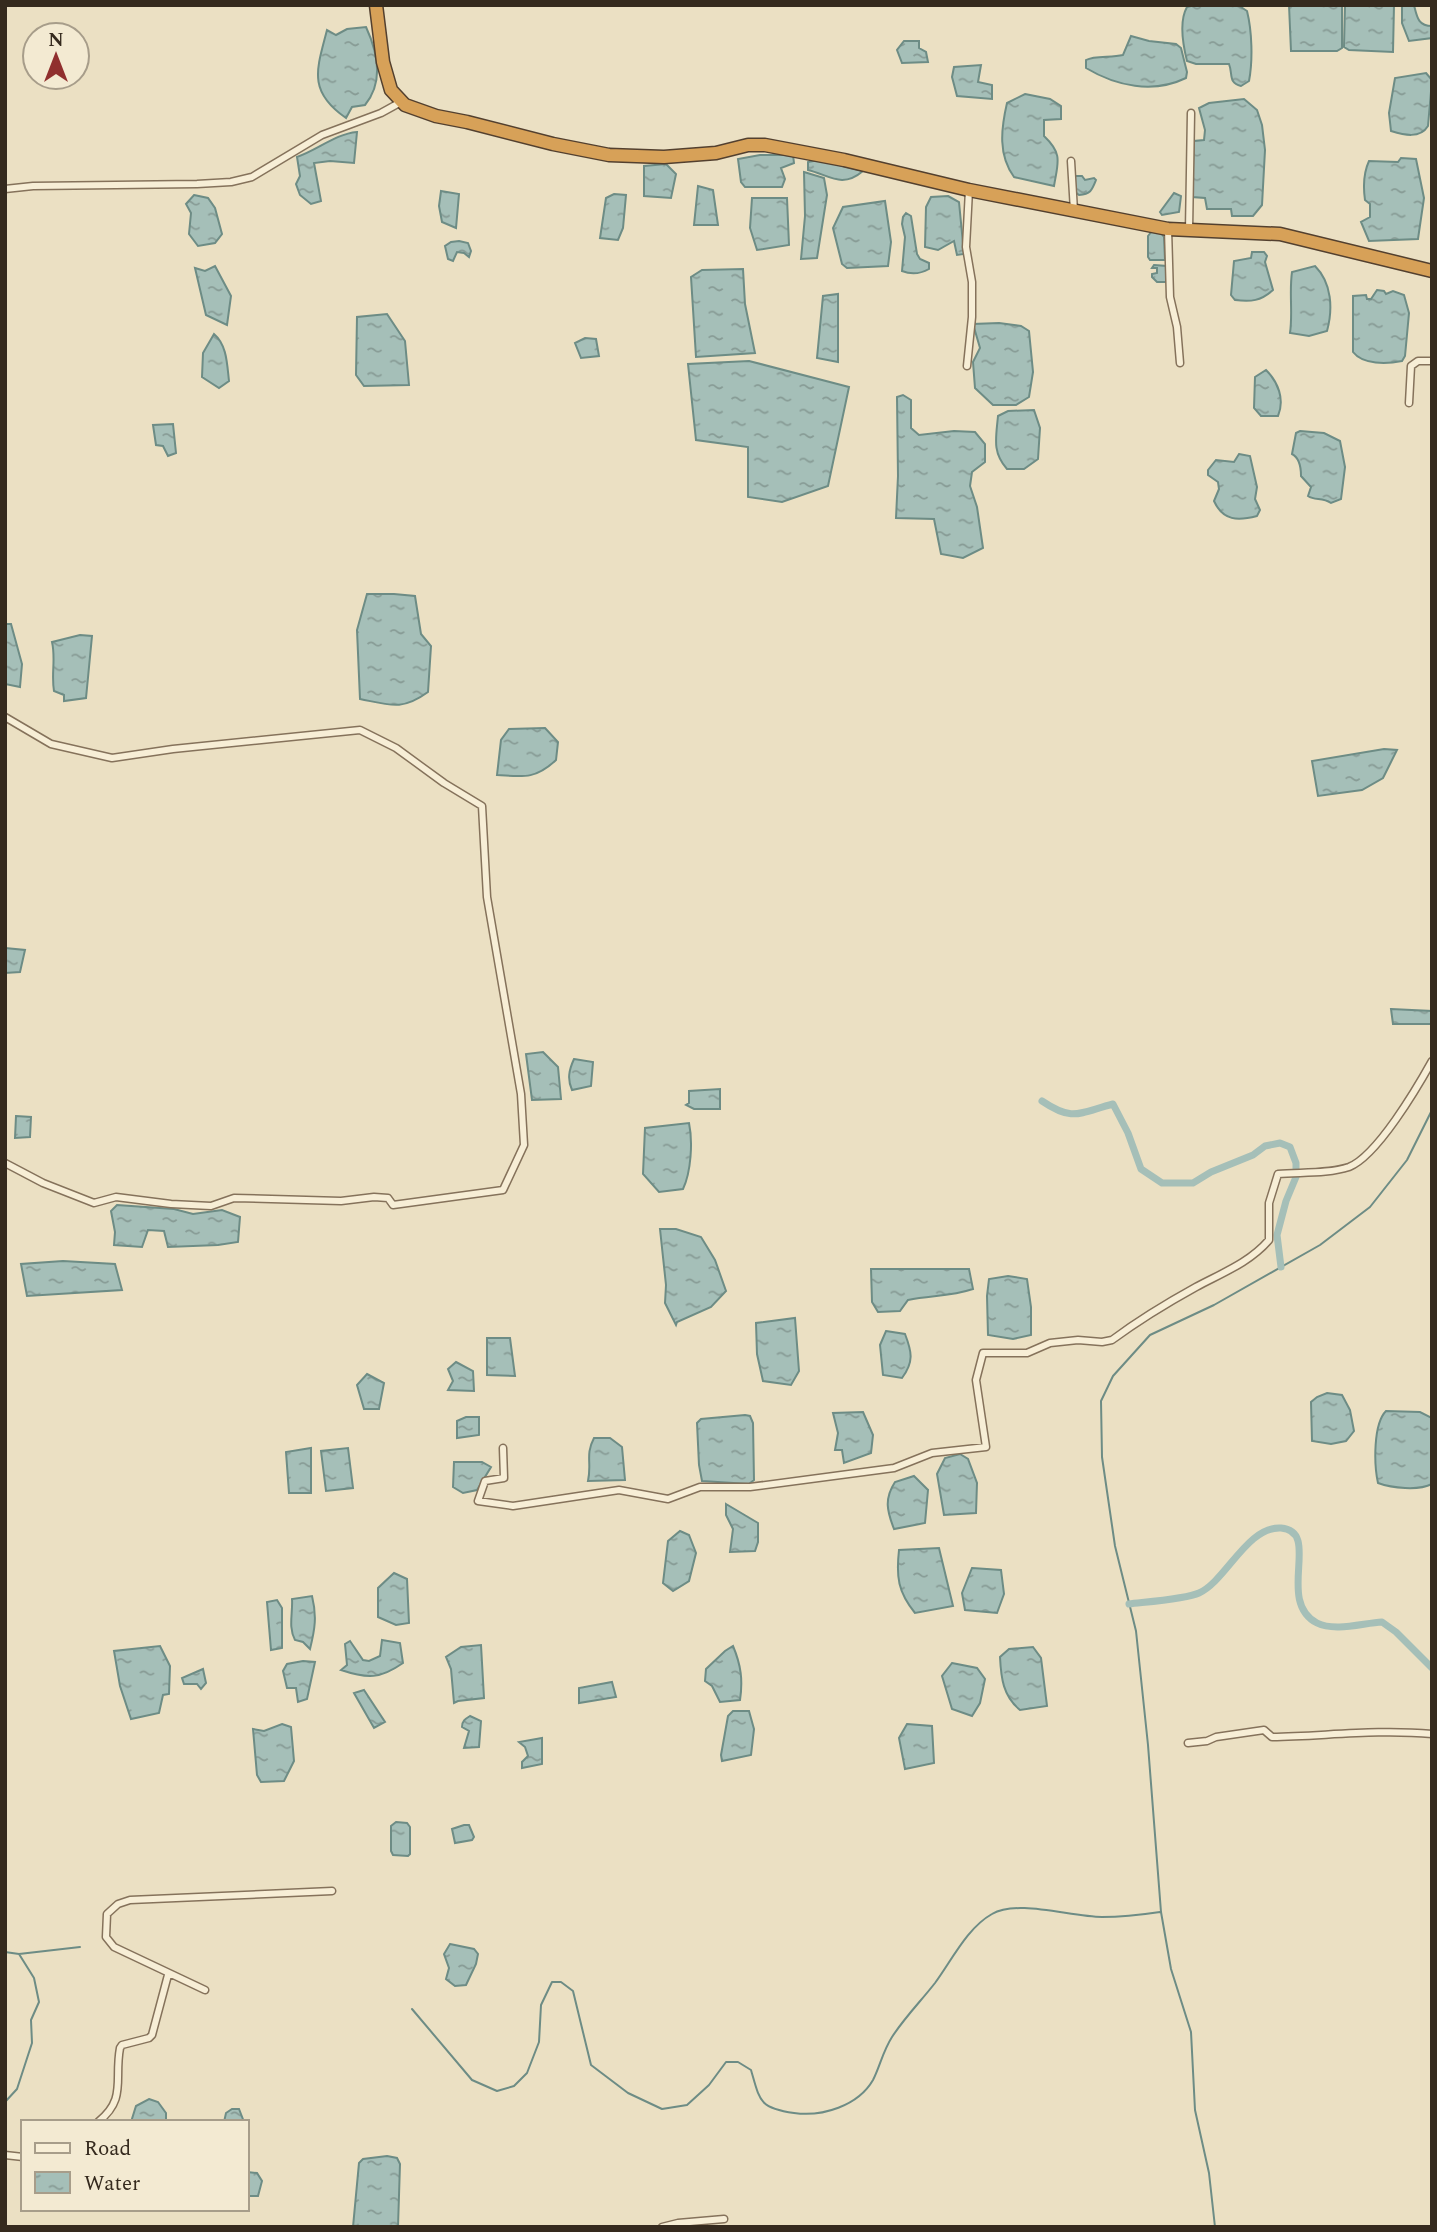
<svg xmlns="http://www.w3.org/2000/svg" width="1437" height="2232" font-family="Spectral,serif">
<defs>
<pattern id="water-ripples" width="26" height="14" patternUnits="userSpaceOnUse" patternTransform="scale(1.75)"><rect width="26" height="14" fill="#a5bfb8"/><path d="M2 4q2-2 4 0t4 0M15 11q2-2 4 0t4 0" fill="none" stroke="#879b95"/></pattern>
</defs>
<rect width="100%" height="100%" fill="#ebe0c3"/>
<path fill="url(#water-ripples)" stroke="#6d8c85" stroke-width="2" d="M 1195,5 L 1238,5 L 1247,11 C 1252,31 1253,60 1249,81 L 1241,86 C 1228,83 1233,74 1229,64 L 1196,64 L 1187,61 C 1183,45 1179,21 1187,7 Z
M 1289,5 L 1342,5 L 1342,48 L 1337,51 L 1291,51 Z
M 1345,5 L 1394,5 L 1393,52 L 1349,50 L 1344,47 Z
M 1402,5 L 1414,5 C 1417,17 1418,26 1432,26 L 1432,38 L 1409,41 L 1402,23 Z
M 366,27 C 378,53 384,82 365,105 L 352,107 L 346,118 C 307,91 317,69 327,30 L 336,35 L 347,29 Z
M 1131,36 L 1149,41 L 1176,44 L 1181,48 L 1187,72 L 1186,78 C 1153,94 1116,86 1086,68 L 1086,60 C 1095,55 1111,58 1123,55 Z
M 904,41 L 919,41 L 919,48 L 926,52 L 928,62 L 902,63 L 897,50 Z
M 981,65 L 978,82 L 992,85 L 992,99 L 957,96 L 952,77 L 954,67 Z
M 1426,73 L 1432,80 L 1428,126 C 1420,139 1404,135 1391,131 L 1389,113 L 1395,78 Z
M 1025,94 L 1050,99 L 1061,106 L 1061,119 L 1044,120 L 1044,136 C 1063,154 1058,162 1054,186 L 1014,177 C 998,155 1001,129 1007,103 Z
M 1244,99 L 1257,110 L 1262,125 L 1265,150 L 1262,205 L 1253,216 L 1232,216 L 1231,209 L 1207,209 L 1205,198 L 1192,197 L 1194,141 L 1204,140 L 1205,130 L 1199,108 L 1209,103 Z
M 357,132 L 354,163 L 330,161 L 314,163 L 321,201 L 311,204 L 300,195 L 296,184 L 300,176 L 297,157 C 318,150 335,134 357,132 Z
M 760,155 L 793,155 L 794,163 L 781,168 L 785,179 L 782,187 L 745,187 L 741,182 L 738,159 Z
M 1401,158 L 1416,159 L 1424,198 L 1418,239 L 1369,241 L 1361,222 L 1370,217 L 1370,204 L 1365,200 C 1363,186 1363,174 1369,161 L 1398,162 Z
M 819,160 L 863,171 C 842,189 829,175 808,170 L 808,162 Z
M 666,164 L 676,174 L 671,198 L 644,196 L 644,166 Z
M 804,172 L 824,178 L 827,195 L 817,258 L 801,259 L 805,216 Z
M 1074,176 L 1082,176 L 1085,180 L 1094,178 L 1096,180 C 1092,190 1091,194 1079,195 L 1075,192 Z
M 698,186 L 713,190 L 718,225 L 694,225 Z
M 441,191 L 459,194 L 456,228 L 442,222 L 439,206 Z
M 1174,193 L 1181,196 L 1179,212 L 1162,215 L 1160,212 Z
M 614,194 L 626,195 L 623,228 L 618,240 L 600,238 L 606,198 Z
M 194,195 L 208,198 L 215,208 L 222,234 L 215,243 L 198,246 L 189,234 L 191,213 L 186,204 Z
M 948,196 L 959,202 L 964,254 L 957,255 L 954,241 L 938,250 L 925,247 L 926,207 L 931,197 Z
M 752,198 L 787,198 L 789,245 L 757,250 L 750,228 Z
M 885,201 L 891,242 L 888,266 L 847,268 L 842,264 L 833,228 L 843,207 Z
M 906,213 L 911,216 L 917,254 L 920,259 L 929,263 L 929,269 C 920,274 912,275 902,271 L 905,237 L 902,224 L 903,217 Z
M 1152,231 L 1161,233 L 1164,237 L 1165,260 L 1150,260 L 1148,257 L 1148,236 Z
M 459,241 L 468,243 L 471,251 L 469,257 L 464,253 L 457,252 L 453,261 L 448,259 L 445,246 L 451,242 Z
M 1252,252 L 1264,252 L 1267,256 L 1265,262 L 1273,290 C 1261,301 1251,302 1235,300 L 1231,295 L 1234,261 L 1251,258 Z
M 1154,265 L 1167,266 L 1168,282 L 1157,282 L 1152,277 L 1152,274 L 1157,273 L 1157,268 L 1152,268 Z
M 215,266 L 231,296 L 227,325 L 206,315 L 195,268 L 205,271 Z
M 1315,266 C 1332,283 1333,309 1327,331 L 1309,336 L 1290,333 C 1293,313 1289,293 1292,272 Z
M 743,269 L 745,304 L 755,353 L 696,357 L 691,277 L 702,270 Z
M 1377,290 L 1384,291 L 1386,294 L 1393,291 L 1404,295 L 1409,313 L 1405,356 L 1402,361 C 1387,364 1363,365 1353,352 L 1353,296 L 1366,295 L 1367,299 L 1371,299 Z
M 838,294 L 838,362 L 817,358 L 823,296 Z
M 387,314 L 405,341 L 409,385 L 364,386 L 356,375 L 357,317 Z
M 999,323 L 1021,326 L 1029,331 L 1033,372 L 1029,397 L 1016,405 L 993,405 L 975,388 L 973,362 L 980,348 L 973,324 Z
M 214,334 C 227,345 227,364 229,381 L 219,388 L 202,377 L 203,353 Z
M 585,338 L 596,339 L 599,356 L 581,358 L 575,343 Z
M 749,361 L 849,387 L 828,486 L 782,502 L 748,497 L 748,447 L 696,440 L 688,364 Z
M 1266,370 C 1278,382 1285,399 1278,416 L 1261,416 L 1254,408 L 1255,377 Z
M 903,395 L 911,400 L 911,428 L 919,435 L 954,431 L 975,432 L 985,444 L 985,462 L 972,472 L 970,486 L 977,507 L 983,548 L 963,558 L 941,554 L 934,519 L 896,518 L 898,476 L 897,397 Z
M 1034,410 L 1040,428 L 1038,459 L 1024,469 L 1007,469 C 992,452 996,438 998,416 L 1008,411 Z
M 173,424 L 176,453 L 168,456 L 163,446 L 156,445 L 153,425 Z
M 1300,431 L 1324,433 L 1340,441 L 1345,467 L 1341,499 L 1331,503 C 1322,497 1315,501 1308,496 L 1311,487 L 1301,476 C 1301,468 1300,458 1292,454 L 1296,433 Z
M 1239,454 L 1250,456 L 1257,487 L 1255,499 L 1260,510 L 1257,516 C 1238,521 1223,521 1214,501 L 1219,489 L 1218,482 L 1208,475 L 1208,470 L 1216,460 L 1234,462 Z
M 367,594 L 394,594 L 415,596 L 421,634 L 431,646 L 428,692 C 402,711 390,705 360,699 L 357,630 Z
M 5,624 L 11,624 L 22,664 L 20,687 L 5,684 Z
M 80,635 L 92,636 L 86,698 L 64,701 L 64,695 L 54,691 C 51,674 56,659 52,642 Z
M 545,728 L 558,742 L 556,760 C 536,779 524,777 497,775 L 501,740 L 509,729 Z
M 1384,749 L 1397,750 L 1383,778 L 1362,790 L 1318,796 L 1312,761 Z
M 5,948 L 25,950 L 20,972 L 5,973 Z
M 1391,1009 L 1432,1011 L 1432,1024 L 1393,1024 Z
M 543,1052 L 558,1067 L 561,1099 L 532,1100 L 526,1054 Z
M 574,1059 L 593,1062 L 591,1086 L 572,1090 C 567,1079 569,1070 574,1059 Z
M 720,1089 L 720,1109 L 694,1109 L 686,1105 L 689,1103 L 689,1091 Z
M 16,1116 L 31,1117 L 30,1137 L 15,1138 Z
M 689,1123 C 693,1142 691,1172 683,1189 L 659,1192 L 643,1174 L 645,1128 Z
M 117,1205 L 174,1209 L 193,1214 L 222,1210 L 240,1217 L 238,1242 L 218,1245 L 168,1247 L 164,1231 L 148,1230 L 142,1247 L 114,1245 L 115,1232 L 111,1211 Z
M 660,1229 L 676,1229 L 701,1237 L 715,1260 L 726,1291 L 711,1307 L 677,1322 L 676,1325 L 665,1303 L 666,1285 Z
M 63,1261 L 115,1264 L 122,1290 L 27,1296 L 21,1264 Z
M 871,1269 L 969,1269 L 973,1289 C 949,1297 931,1295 908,1300 L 900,1311 L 878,1312 L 872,1302 Z
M 1008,1276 L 1027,1279 L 1031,1307 L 1031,1335 L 1013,1339 L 988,1335 L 987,1296 L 989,1279 Z
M 795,1318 L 799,1371 L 791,1385 L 763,1381 L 757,1354 L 756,1323 Z
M 886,1331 L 905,1334 C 912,1352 914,1362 902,1378 L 883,1375 L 880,1345 Z
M 487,1338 L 510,1338 L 515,1376 L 487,1375 Z
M 456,1362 L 473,1371 L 474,1391 L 448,1390 L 453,1381 L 448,1369 Z
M 367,1374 L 384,1383 L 379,1409 L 364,1409 L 357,1385 Z
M 1327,1393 L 1342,1395 L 1350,1410 L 1354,1431 L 1346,1441 L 1331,1444 L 1312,1441 L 1311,1402 L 1317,1397 Z
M 1386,1411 L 1420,1412 L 1432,1418 L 1432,1484 C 1418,1491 1392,1488 1378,1483 C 1374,1465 1373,1424 1386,1411 Z
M 863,1412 L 873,1435 L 871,1453 L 844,1463 L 842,1450 L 835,1450 L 838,1433 L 833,1413 Z
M 745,1415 L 750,1416 L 753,1423 L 754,1480 L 749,1484 L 702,1481 L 699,1465 L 697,1423 L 701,1419 Z
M 466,1417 L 479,1417 L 479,1435 L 457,1438 L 457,1421 Z
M 594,1438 L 610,1438 L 622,1447 L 625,1480 L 588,1481 C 592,1463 585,1455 594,1438 Z
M 311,1448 L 311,1493 L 289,1493 L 286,1452 Z
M 348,1448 L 353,1488 L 326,1491 L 321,1451 Z
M 960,1454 L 968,1459 L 977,1483 L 976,1513 L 944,1515 L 937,1474 L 945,1458 Z
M 454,1462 L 482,1462 L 491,1467 L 477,1490 L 463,1493 L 453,1487 Z
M 914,1476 L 928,1490 L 925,1523 L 894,1529 C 887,1511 884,1499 895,1482 Z
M 726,1504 L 758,1523 L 758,1542 L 755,1551 L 730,1552 L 733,1529 L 726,1515 Z
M 680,1531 L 689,1535 L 696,1553 L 689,1581 L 673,1591 L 663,1583 L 668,1541 Z
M 939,1548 L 953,1606 L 915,1613 C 898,1592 896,1577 899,1550 Z
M 972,1568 L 1001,1570 L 1004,1594 L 997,1613 L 965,1610 L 962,1593 Z
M 394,1573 L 407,1579 L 409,1623 L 396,1625 L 378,1617 L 378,1588 Z
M 312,1596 C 317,1616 315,1629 310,1649 L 303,1642 L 295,1640 C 288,1627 293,1613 292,1599 Z
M 277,1600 L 282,1608 L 282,1648 L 271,1650 L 267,1602 Z
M 382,1640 L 400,1643 L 403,1663 C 380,1679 368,1679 341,1670 L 347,1665 L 345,1644 L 350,1641 L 363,1660 L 369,1661 L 380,1656 Z
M 481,1645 L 484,1698 L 458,1701 L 454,1703 L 451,1669 L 446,1657 L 461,1647 Z
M 160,1646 L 170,1666 L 169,1694 L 163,1695 L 159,1713 L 131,1719 L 120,1686 L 114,1651 Z
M 733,1646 C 741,1665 743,1680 740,1700 L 720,1702 L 712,1686 L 705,1681 L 706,1669 L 725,1651 Z
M 1033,1647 L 1041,1658 L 1047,1706 L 1020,1710 C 1003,1696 1001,1678 1000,1657 L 1009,1649 Z
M 303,1661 L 315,1662 L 307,1699 L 298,1702 L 296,1688 L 287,1688 L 283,1671 L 287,1664 Z
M 952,1663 L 977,1668 L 985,1679 L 980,1703 L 972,1716 L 952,1709 L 942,1676 Z
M 203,1669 L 206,1683 L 201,1689 L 197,1684 L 184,1684 L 182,1678 Z
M 612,1682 L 616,1697 L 579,1703 L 579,1688 Z
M 364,1690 L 385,1722 L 374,1728 L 354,1693 Z
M 733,1711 L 749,1711 L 754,1729 L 751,1755 L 722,1761 L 721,1755 L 728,1716 Z
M 470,1716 L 481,1721 L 479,1747 L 464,1748 L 469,1731 L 462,1727 C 462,1721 465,1719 470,1716 Z
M 282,1724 L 291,1727 L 294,1761 L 284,1781 L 261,1782 L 257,1775 L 253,1729 L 264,1731 Z
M 907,1724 L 932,1726 L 934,1763 L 905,1769 L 899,1738 Z
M 542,1738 L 542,1764 L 522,1768 L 522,1762 L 528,1756 L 525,1747 L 519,1742 Z
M 396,1822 L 407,1823 L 410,1827 L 410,1854 L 408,1856 L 393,1855 L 391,1851 L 391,1826 Z
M 464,1825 L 469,1825 L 474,1837 L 472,1840 L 455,1843 L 452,1829 Z
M 450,1944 L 474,1949 L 478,1954 L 476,1964 L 466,1985 L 455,1986 L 446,1979 L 449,1968 L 444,1954 Z
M 149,2099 L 158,2102 L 166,2113 L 166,2122 L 131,2122 L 136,2106 Z
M 232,2109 L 239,2109 L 244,2122 L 224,2122 L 226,2113 Z
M 387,2156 L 397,2158 L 400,2164 L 398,2227 L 353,2227 L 359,2163 L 363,2159 Z
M 247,2172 L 257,2173 L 262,2181 L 258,2196 L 247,2196 Z"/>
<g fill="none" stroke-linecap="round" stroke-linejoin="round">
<path stroke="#6d8c85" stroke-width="2" d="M 5,1952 L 19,1954 L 80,1947
M 412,2009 L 472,2080 L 497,2091 L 514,2086 L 527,2073 L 539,2042 L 541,2005 L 552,1982 L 561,1982 L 573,1991 L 591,2065 L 628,2093 L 662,2109 L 687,2105 L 709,2085 L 726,2062 L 738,2062 L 751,2070 C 760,2101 759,2108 794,2113 C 822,2117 858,2106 873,2080 C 880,2066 883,2051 892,2037 C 905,2017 921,2001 935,1983 C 952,1960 967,1928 992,1914 C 1017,1899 1071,1917 1102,1917 C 1121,1917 1140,1915 1160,1912
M 5,2102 L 17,2089 L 32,2043 L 31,2020 L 39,2002 L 34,1978 L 19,1954
M 1215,2227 L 1209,2173 L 1195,2110 L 1191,2032 L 1171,1969 L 1161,1912 L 1148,1745 L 1136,1631 L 1115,1546 L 1102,1457 L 1101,1401 L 1113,1376 L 1150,1335 L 1214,1305 L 1320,1245 L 1370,1207 L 1407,1160 L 1432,1110"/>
<path stroke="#a5bfb8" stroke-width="7" d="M 1042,1101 C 1073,1122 1079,1113 1113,1104 L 1128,1133 L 1141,1169 L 1162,1183 L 1193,1183 L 1211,1172 L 1253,1155 L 1265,1146 L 1280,1143 L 1290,1147 L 1296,1163 L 1296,1177 L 1286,1201 L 1277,1235 L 1281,1267
M 1129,1604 C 1145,1602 1186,1599 1199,1593 C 1226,1581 1247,1526 1281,1528 C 1322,1531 1275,1601 1317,1623 C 1335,1632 1363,1623 1382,1622 L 1396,1632 L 1432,1668"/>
<g stroke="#85725b" stroke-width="9">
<path id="street" d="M 1071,161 L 1074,211
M 5,189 L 33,186 L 197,184 L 231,182 L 252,177 L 322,135 L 381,113 L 401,102
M 1168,229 L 1170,297 L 1177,327 L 1180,363
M 1189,230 L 1191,113
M 967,366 L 972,317 L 972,282 L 966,247 L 969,190
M 1409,403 L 1411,366 L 1418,361 L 1432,361
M 5,717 L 51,744 L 112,758 L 173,749 L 360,730 L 396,748 L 444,783 L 482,806 L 487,897 L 521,1094 L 524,1145 L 503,1190 L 393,1205 L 388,1198 L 374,1197 L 341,1201 L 234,1198 L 211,1206 L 171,1204 L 116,1197 L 94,1203 L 43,1183 L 5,1163
M 503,1448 L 504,1478 L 485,1481 L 478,1501 L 513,1506 L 619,1490 L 668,1499 L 700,1487 L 750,1487 L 894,1468 L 932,1453 L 986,1447 L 976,1380 L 983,1353 L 1027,1353 L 1050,1343 L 1078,1340 L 1102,1342 L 1112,1340 C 1139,1320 1167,1303 1196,1287 C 1222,1273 1249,1263 1269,1240 L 1269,1203 L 1278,1174 C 1300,1172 1328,1174 1349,1167 C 1377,1156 1417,1088 1432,1061
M 1188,1743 L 1207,1741 L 1216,1737 L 1264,1730 L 1272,1737 C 1326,1736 1377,1729 1432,1734
M 205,1990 L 114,1947 L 106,1937 L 107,1914 L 118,1904 L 130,1900 L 332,1891
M 98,2122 C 127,2099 114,2080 120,2048 L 122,2045 L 149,2038 L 152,2035 L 168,1975
M 5,2155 L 23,2157
M 662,2227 L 678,2223 L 724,2219"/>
</g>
<g stroke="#53402f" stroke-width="15">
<path id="highway" d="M 376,5 L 383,62 L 391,90 L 405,105 L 436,116 L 467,122 L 553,144 L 609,155 L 664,157 L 716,153 L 748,145 L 765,145 L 844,160 L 969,190 L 1168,229 L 1280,234 L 1432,271"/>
</g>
<use href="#street" stroke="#f7eed6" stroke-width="6"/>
<use href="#highway" stroke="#d7a158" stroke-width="12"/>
</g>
<rect width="1437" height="2232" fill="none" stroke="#352a1e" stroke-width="14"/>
<rect x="21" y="2120" width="228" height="91" fill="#f3ead2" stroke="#a79d8a" stroke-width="2"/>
<rect x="35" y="2143" width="35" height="10" fill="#f7eed6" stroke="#a79d8a" stroke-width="2"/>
<text x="84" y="2155" font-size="21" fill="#352a1e">Road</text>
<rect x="35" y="2172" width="35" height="21" fill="url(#water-ripples)" stroke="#a79d8a" stroke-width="2"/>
<text x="84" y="2190" font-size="21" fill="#352a1e">Water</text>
<g transform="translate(56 56)"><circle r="33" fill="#f3ead2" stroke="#a79d8a" stroke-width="2"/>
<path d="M0-5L12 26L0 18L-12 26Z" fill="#902f2e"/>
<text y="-10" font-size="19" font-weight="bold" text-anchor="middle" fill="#352a1e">N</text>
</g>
</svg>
